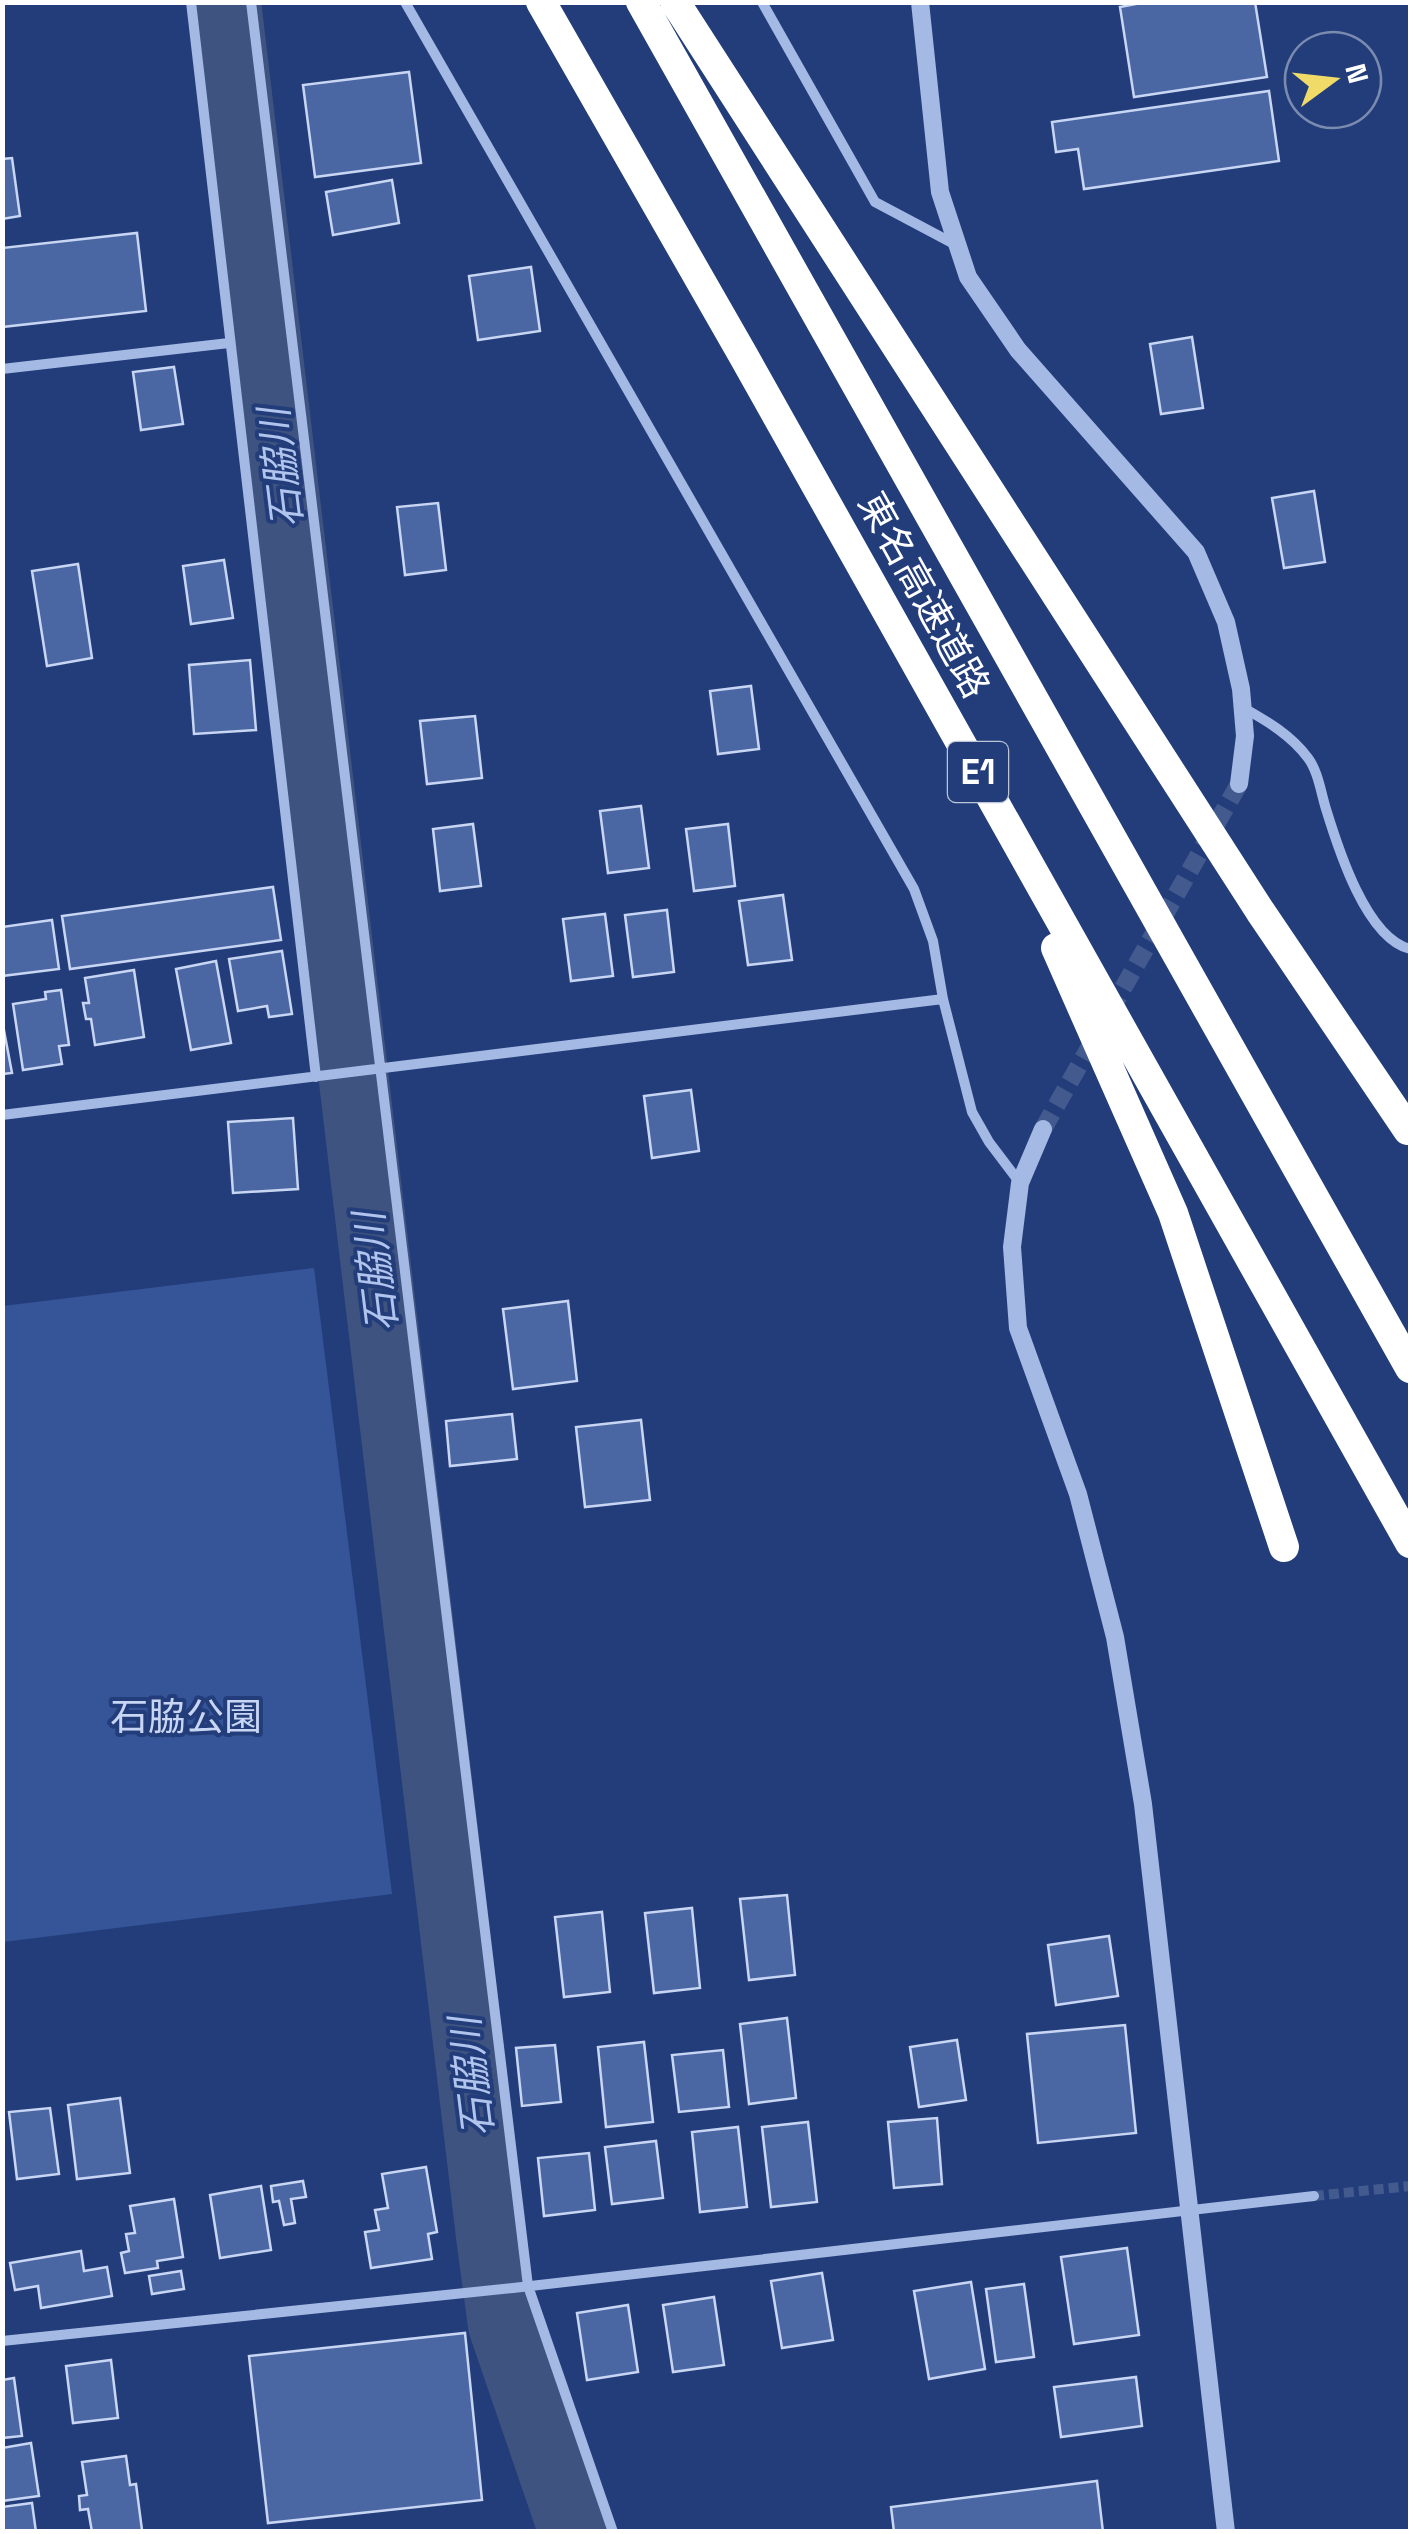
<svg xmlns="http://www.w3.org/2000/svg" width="1413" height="2534" font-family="'Space Grotesk','Noto Sans JP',sans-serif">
<rect width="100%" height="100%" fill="#223d7a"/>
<path fill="#365598" d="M 314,1268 L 392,1894 L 3,1942 L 3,1306 Z"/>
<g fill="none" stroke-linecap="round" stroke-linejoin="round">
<path stroke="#3f5380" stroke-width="70" d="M 226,2 L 491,2236 L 503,2325 L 574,2532"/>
</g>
<path fill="#4b67a3" stroke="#c8d6f4" stroke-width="2.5" d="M 1146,2 L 1255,2 L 1267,77 L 1134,97 L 1120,7 Z
M 409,72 L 421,163 L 315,177 L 303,85 Z
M 1269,91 L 1279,161 L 1084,189 L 1078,149 L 1056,152 L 1052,122 Z
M 12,158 L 20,216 L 2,219 L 2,159 Z
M 392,180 L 399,223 L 333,235 L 326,192 Z
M 137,233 L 146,311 L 2,327 L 2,248 Z
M 531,267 L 540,331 L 478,340 L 469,276 Z
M 1192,337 L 1203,408 L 1161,414 L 1150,344 Z
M 174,367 L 183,424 L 141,430 L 133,372 Z
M 1314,491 L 1325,562 L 1284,568 L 1272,498 Z
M 438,503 L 446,570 L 405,575 L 397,507 Z
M 224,560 L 233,618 L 191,624 L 183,566 Z
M 78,564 L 92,658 L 47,666 L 32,571 Z
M 250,660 L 256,730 L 194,734 L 189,665 Z
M 751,686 L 759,749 L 718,754 L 710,691 Z
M 475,716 L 482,778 L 427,784 L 420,721 Z
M 641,806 L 649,868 L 608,873 L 600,811 Z
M 473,824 L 481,886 L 440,891 L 433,829 Z
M 728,824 L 735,886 L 694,891 L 686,829 Z
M 273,887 L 281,940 L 70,969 L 62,916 Z
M 783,895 L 792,960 L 748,965 L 739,901 Z
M 667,910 L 674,972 L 633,977 L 625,915 Z
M 605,914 L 613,976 L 571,981 L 563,919 Z
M 52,920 L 59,969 L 2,976 L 2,927 Z
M 282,951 L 292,1014 L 269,1017 L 267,1006 L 238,1011 L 229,959 Z
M 216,961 L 231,1043 L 191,1050 L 176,969 Z
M 134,970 L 144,1037 L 95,1045 L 91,1019 L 86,1019 L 83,1003 L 89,1003 L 85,978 Z
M 61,990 L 69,1045 L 59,1046 L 62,1064 L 23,1070 L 13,1004 L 46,999 L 45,992 Z
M 2,1020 L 12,1073 L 2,1074 Z
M 691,1090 L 699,1151 L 652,1158 L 644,1096 Z
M 293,1118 L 298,1189 L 233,1193 L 228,1122 Z
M 568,1301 L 577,1381 L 513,1389 L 503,1309 Z
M 512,1414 L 517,1459 L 450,1466 L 446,1421 Z
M 641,1420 L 650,1500 L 585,1507 L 576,1427 Z
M 787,1895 L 795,1975 L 749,1980 L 740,1899 Z
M 692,1908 L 700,1988 L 654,1993 L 645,1913 Z
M 602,1912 L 610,1992 L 564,1997 L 555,1917 Z
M 1109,1936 L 1118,1996 L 1056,2005 L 1048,1945 Z
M 787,2018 L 796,2098 L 749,2104 L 740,2024 Z
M 1125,2025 L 1136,2133 L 1038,2143 L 1027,2034 Z
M 957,2040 L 966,2100 L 919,2107 L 910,2047 Z
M 644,2042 L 653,2122 L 606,2127 L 598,2047 Z
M 555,2045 L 561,2102 L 522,2106 L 516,2048 Z
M 723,2050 L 729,2107 L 679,2112 L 672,2055 Z
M 120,2098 L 130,2173 L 77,2179 L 68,2105 Z
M 50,2108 L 59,2174 L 17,2179 L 9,2112 Z
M 937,2118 L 942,2184 L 894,2188 L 888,2122 Z
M 808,2122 L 817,2202 L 771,2207 L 762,2127 Z
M 738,2127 L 747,2207 L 700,2212 L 692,2132 Z
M 656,2141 L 663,2198 L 612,2204 L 605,2147 Z
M 589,2153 L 595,2210 L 544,2216 L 538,2158 Z
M 426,2167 L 437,2232 L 428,2234 L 432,2259 L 371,2268 L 365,2232 L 379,2230 L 375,2210 L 388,2208 L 382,2174 Z
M 303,2181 L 306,2197 L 291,2199 L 295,2223 L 284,2225 L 279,2201 L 273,2202 L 271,2186 Z
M 261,2186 L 271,2250 L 220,2258 L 210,2195 Z
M 174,2199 L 183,2257 L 157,2261 L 158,2268 L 125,2273 L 121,2253 L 129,2251 L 126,2234 L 135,2233 L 130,2206 Z
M 1127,2248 L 1139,2335 L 1074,2344 L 1061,2257 Z
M 81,2251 L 84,2271 L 107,2267 L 112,2296 L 41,2308 L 38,2286 L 15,2290 L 10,2263 Z
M 181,2271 L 184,2289 L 152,2294 L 149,2276 Z
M 822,2273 L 833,2340 L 782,2348 L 771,2281 Z
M 971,2282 L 985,2369 L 929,2379 L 914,2291 Z
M 1024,2284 L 1034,2357 L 996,2362 L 986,2289 Z
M 714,2297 L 724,2365 L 673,2372 L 663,2305 Z
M 628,2305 L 638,2372 L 587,2380 L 577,2313 Z
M 465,2333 L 482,2500 L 268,2523 L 249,2356 Z
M 111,2360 L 118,2418 L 73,2423 L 66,2366 Z
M 1136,2377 L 1142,2426 L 1061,2437 L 1054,2387 Z
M 14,2378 L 22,2436 L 2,2438 L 2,2380 Z
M 31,2443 L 39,2496 L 2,2501 L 2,2448 Z
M 126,2456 L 130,2485 L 136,2484 L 142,2530 L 92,2532 L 88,2509 L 80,2510 L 79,2496 L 87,2495 L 82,2462 Z
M 1097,2481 L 1103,2532 L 894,2532 L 891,2507 Z
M 32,2503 L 36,2532 L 2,2532 L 2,2507 Z"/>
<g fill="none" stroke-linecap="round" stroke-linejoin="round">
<path stroke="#435a8e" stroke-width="10" stroke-dasharray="10 5" stroke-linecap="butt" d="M 1314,2196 L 1410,2186"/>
<path stroke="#435a8e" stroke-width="18" stroke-dasharray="18 9" stroke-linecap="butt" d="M 1043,1129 L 1239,784"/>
<path stroke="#a5b9e5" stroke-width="10" d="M 191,2 L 316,1077
M 251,2 L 528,2286 L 613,2532
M 405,2 L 914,889 L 933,941 L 943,999 L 972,1112 L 989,1142 L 1020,1183
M 762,2 L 875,202 L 958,246
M 2,369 L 229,343
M 1242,707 C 1267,721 1291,735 1308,758 C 1318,771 1321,793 1326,809 C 1338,848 1366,938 1410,949
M 2,1115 L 943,999
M 2,2341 L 513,2288 L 1314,2196"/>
<path stroke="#a5b9e5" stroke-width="18" d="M 920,2 L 940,192 L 968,277 L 1018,350 L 1196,552 L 1226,622 L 1241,689 L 1245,736 L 1239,784
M 1043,1129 L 1020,1183 L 1012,1247 L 1018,1328 L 1078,1494 L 1115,1637 L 1143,1804 L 1226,2532"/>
<path stroke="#fff" stroke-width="30" d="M 541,2 L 743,355 L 1410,1543
M 641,2 L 1410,1368
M 675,2 L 1260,911 L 1408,1130
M 1056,948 L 1173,1213 L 1284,1547"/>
</g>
<g text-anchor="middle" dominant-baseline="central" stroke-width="8" stroke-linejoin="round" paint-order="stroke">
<rect fill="#223d7a" stroke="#bdc5d7" stroke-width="2.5" x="948" y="742" width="60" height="60" rx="8"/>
<g font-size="35" font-weight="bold" fill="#fff">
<text x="978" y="772">E1</text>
</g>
<g font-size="38" fill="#fff" stroke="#223d7a">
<text transform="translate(924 595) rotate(61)">東名高速道路</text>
</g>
<g font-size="38" fill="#c8d6f4" stroke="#223d7a">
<text x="186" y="1717">石脇公園</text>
</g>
<g font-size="40" font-style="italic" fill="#b0c4ed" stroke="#223d7a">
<text transform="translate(281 468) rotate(-97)">石脇川</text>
<text transform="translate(376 1272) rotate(-97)">石脇川</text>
<text transform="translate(472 2077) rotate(-97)">石脇川</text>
</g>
</g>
<rect width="1413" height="2534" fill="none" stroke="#ffffff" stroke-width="10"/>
<g transform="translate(1333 80) rotate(75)"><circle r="48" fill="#223d7a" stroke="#7a8baf" stroke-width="2.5"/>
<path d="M0-8L18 38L0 25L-18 38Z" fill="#f0da68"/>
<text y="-15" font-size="28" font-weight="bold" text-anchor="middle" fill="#ffffff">N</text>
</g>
</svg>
